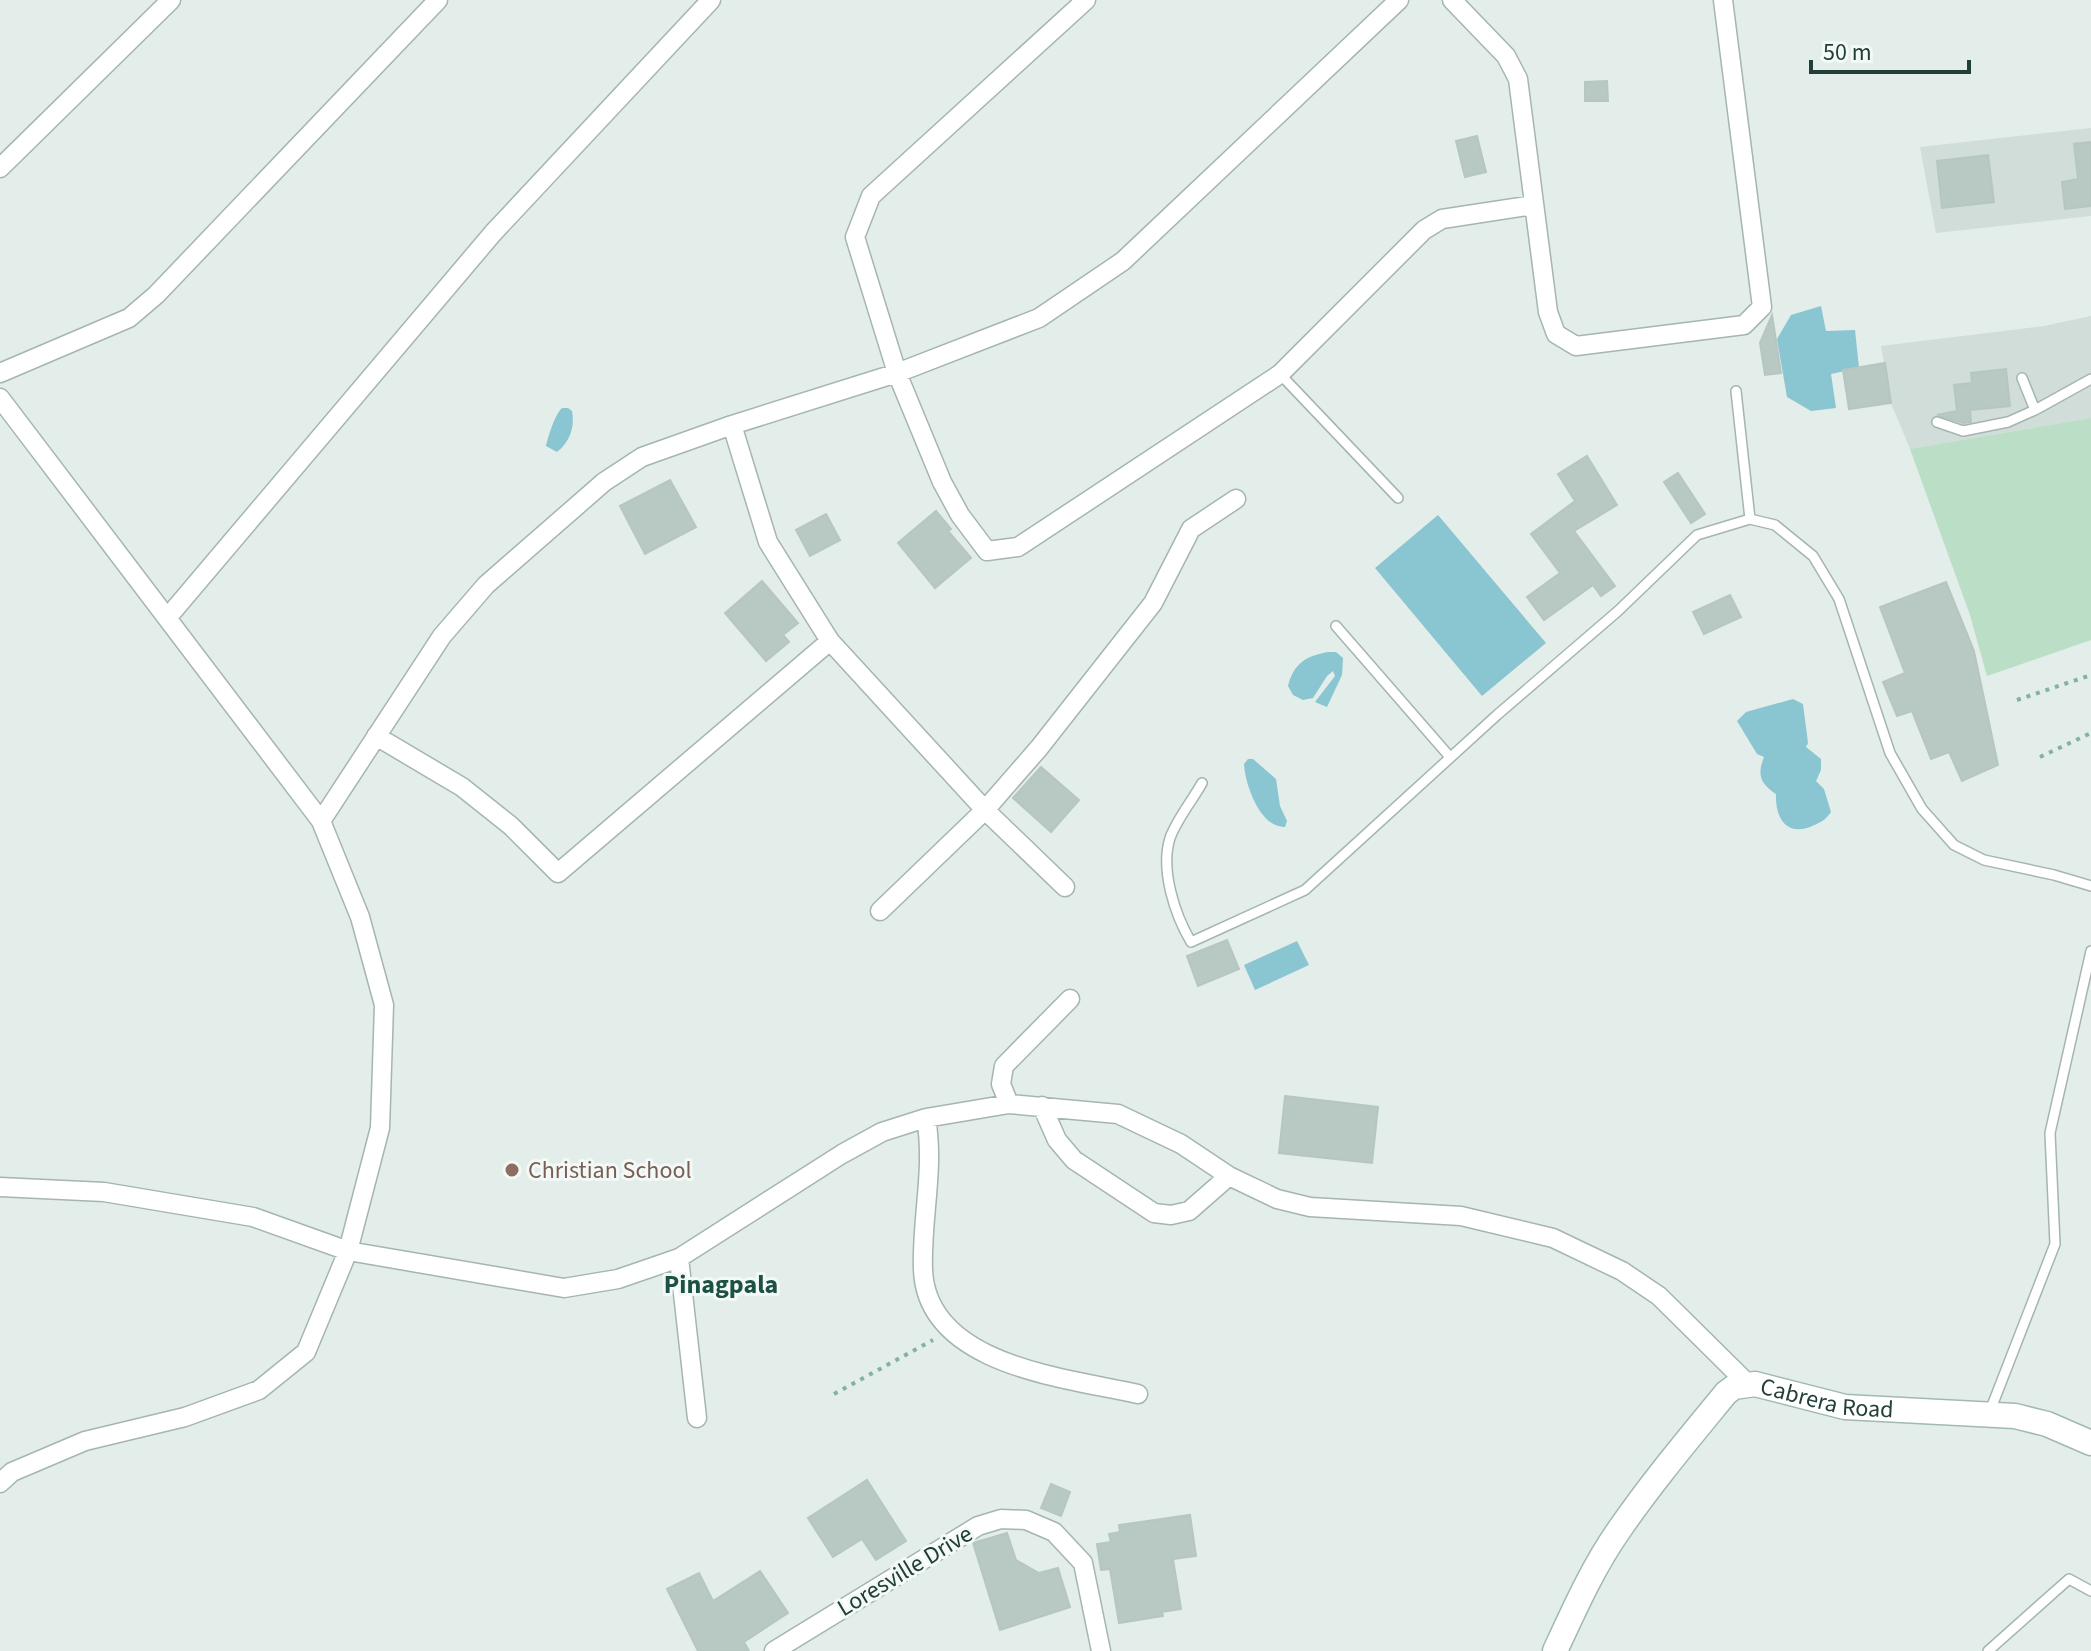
<svg xmlns="http://www.w3.org/2000/svg" width="2091" height="1651" font-family="'Source Sans 3',sans-serif">
<rect width="100%" height="100%" fill="#e3ede9"/>
<path fill="#d1ddd8" d="M 2091,128 L 2091,216 L 1936,233 L 1920,147 Z
M 2091,316 L 2091,418 L 1910,449 L 1891,403 L 1881,346 L 2044,326 Z"/>
<path fill="#bbdec6" d="M 2091,418 L 2091,640 L 1987,676 L 1970,615 L 1910,449 Z"/>
<path fill="#8ac5d2" d="M 1821,306 L 1826,331 L 1855,330 L 1859,368 L 1831,374 L 1836,408 L 1811,411 L 1787,397 L 1777,339 L 1791,315 Z
M 562,408 L 568,408 L 572,411 C 575,427 570,442 557,452 L 546,446 C 548,437 555,414 562,408 Z
M 1438,515 L 1546,643 L 1482,696 L 1375,568 Z
M 1328,652 L 1336,652 L 1343,658 L 1342,675 L 1327,707 L 1315,702 L 1335,676 L 1333,671 L 1327,676 L 1313,698 L 1303,700 L 1293,695 L 1288,686 C 1294,663 1306,656 1328,652 Z
M 1793,699 L 1803,704 L 1808,743 L 1806,747 L 1821,759 L 1821,770 L 1816,781 L 1824,789 L 1831,812 C 1825,821 1819,823 1810,827 C 1785,836 1775,816 1776,794 C 1760,783 1757,775 1764,757 L 1757,754 L 1737,721 L 1746,712 Z
M 1248,759 L 1253,759 L 1276,779 L 1280,806 L 1287,821 L 1285,827 C 1260,828 1245,784 1244,764 Z
M 1297,941 L 1309,965 L 1255,990 L 1244,965 Z"/>
<path fill="#b8c8c2" stroke="#b5c7c0" stroke-width="2" d="M 1607,81 L 1608,101 L 1585,101 L 1585,82 Z
M 1477,136 L 1486,172 L 1465,177 L 1456,141 Z
M 2091,142 L 2091,206 L 2065,209 L 2062,182 L 2078,179 L 2074,144 Z
M 1988,155 L 1994,202 L 1942,208 L 1937,161 Z
M 1772,315 L 1781,373 L 1765,375 L 1760,343 Z
M 1885,363 L 1891,403 L 1849,409 L 1843,370 Z
M 2006,369 L 2010,406 L 1970,410 L 1971,422 L 1964,423 L 1937,415 L 1957,411 L 1954,385 L 1972,383 L 1971,373 Z
M 1587,456 L 1617,505 L 1574,531 L 1615,586 L 1601,596 L 1593,585 L 1544,620 L 1527,597 L 1560,573 L 1531,534 L 1575,501 L 1558,474 Z
M 1678,473 L 1705,514 L 1691,523 L 1664,482 Z
M 670,480 L 696,527 L 645,554 L 620,506 Z
M 936,511 L 951,529 L 948,531 L 971,558 L 935,588 L 898,543 Z
M 826,514 L 840,540 L 810,556 L 796,530 Z
M 762,581 L 798,623 L 783,635 L 789,642 L 766,661 L 725,613 Z
M 1946,582 L 1974,651 L 1998,765 L 1962,781 L 1949,752 L 1931,759 L 1912,711 L 1897,716 L 1883,682 L 1905,673 L 1880,607 Z
M 1730,595 L 1741,617 L 1704,634 L 1693,612 Z
M 1041,767 L 1079,800 L 1051,832 L 1013,798 Z
M 1227,940 L 1239,969 L 1198,986 L 1187,956 Z
M 1285,1096 L 1378,1107 L 1372,1163 L 1279,1153 Z
M 867,1480 L 906,1541 L 876,1560 L 862,1539 L 833,1557 L 808,1518 Z
M 1051,1484 L 1070,1492 L 1061,1516 L 1041,1508 Z
M 1190,1515 L 1196,1556 L 1173,1559 L 1181,1609 L 1162,1612 L 1163,1616 L 1119,1623 L 1110,1569 L 1101,1570 L 1097,1544 L 1111,1542 L 1109,1534 L 1120,1532 L 1119,1525 Z
M 1007,1533 L 1016,1560 L 1039,1573 L 1058,1568 L 1070,1607 L 1000,1630 L 973,1543 Z
M 760,1571 L 788,1613 L 744,1642 L 749,1651 L 698,1651 L 667,1589 L 699,1573 L 713,1601 Z"/>
<g fill="none" stroke-linecap="round" stroke-linejoin="round">
<g stroke="#a5b5b0" stroke-width="12">
<path id="lane" d="M 1280,374 L 1398,498
M 2022,378 L 2035,410
M 1736,391 L 1750,519
M 1937,422 L 1963,431 L 2008,422 L 2035,410 L 2091,379
M 1336,626 L 1450,757
M 1202,783 C 1192,801 1177,819 1170,838 C 1160,870 1175,915 1191,942 L 1305,890 L 1497,715 L 1618,611 L 1697,535 L 1750,519 L 1775,525 L 1813,556 L 1839,599 L 1890,753 L 1922,809 L 1954,845 L 1984,860 L 2054,875 L 2091,886
M 1990,1411 L 2055,1244 L 2050,1133 L 2091,951
M 1988,1651 L 2069,1579 L 2091,1591"/>
</g>
<g stroke="#a5b5b0" stroke-width="21">
<path id="street" d="M 1086,0 L 871,196 L 855,237 L 897,373 L 942,482 L 960,515 L 987,551 L 1018,547 L 1280,374 L 1424,230 L 1442,219 L 1534,205
M 1452,0 L 1506,56 L 1518,79 L 1548,312 L 1556,334 L 1576,346 L 1744,325 L 1762,307 L 1723,0
M 0,168 L 171,0
M 0,373 L 129,318 L 156,295 L 438,0
M 0,398 L 321,821 L 360,917 L 384,1005 L 380,1128 L 348,1251 L 306,1352 L 259,1390 L 185,1417 L 85,1441 L 12,1472 L 0,1483
M 732,425 L 768,542 L 830,641 L 985,810 L 1065,887
M 168,617 L 493,233 L 711,0
M 376,736 L 462,787 L 511,826 L 558,873 L 830,641
M 321,821 L 442,636 L 486,585 L 604,482 L 642,457 L 732,425 L 897,373 L 1039,318 L 1123,261 L 1399,0
M 880,911 L 985,810 L 1039,748 L 1153,603 L 1191,529 L 1236,499
M 1009,1104 L 1001,1084 L 1004,1066 L 1070,999
M 1042,1106 L 1057,1140 L 1074,1160 L 1154,1213 L 1171,1215 L 1189,1211 L 1229,1176
M 926,1118 C 935,1169 921,1219 923,1270 C 927,1366 1067,1378 1138,1394
M 0,1187 L 104,1192 L 253,1217 L 348,1251 L 564,1288 L 618,1279 L 679,1258 L 842,1154 L 882,1132 L 926,1118 L 1009,1104 L 1118,1114 L 1181,1144 L 1229,1176 L 1277,1199 L 1310,1207 L 1461,1216 L 1553,1238 L 1622,1271 L 1659,1296 L 1748,1384
M 679,1258 L 697,1418
M 774,1651 L 978,1526 L 1001,1519 L 1026,1520 L 1054,1532 L 1083,1563 L 1101,1651"/>
</g>
<g stroke="#a1b9b1" stroke-width="27">
<g id="secondary">
<path id="s1" d="M 1555,1651 C 1574,1610 1593,1567 1619,1530 C 1652,1482 1690,1437 1726,1393 L 1734,1387 L 1755,1384 L 1845,1407 L 2015,1416 L 2047,1424 L 2091,1443"/>
</g>
</g>
<path stroke="#83b1a4" stroke-width="4" stroke-dasharray="4 6" stroke-linecap="butt" d="M 2017,700 L 2091,675
M 2040,757 L 2091,733
M 834,1394 L 933,1340"/>
<use href="#lane" stroke="#fff" stroke-width="9"/>
<use href="#street" stroke="#fff" stroke-width="18"/>
<use href="#secondary" stroke="#fff" stroke-width="24"/>
</g>
<circle fill="#8d6e63" stroke="#f3f9f6" stroke-width="3" cx="512" cy="1170" r="8"/>
<g text-anchor="middle" dominant-baseline="central" stroke-width="6" stroke-linejoin="round" paint-order="stroke">
<g font-size="24" fill="#785e54" stroke="#f3f9f6" text-anchor="start">
<text x="528" y="1170">Christian School</text>
</g>
<g font-size="24" fill="#223e38" stroke="#f3f9f6">
<text stroke="none"><textPath href="#s1" startOffset="416">Cabrera Road</textPath></text>
<text transform="translate(905 1571) rotate(-31)">Loresville Drive</text>
</g>
<g font-size="26" font-weight="bold" fill="#1e5146" stroke="#f3f9f6">
<text x="721" y="1284">Pinagpala</text>
</g>
</g>
<path d="M1811 60v12h158v-12" fill="none" stroke="#223e38" stroke-width="4"/>
<text x="1823" y="60" font-size="24" fill="#223e38" stroke="#f3f9f6" stroke-width="6" paint-order="stroke">50 m</text>
</svg>
